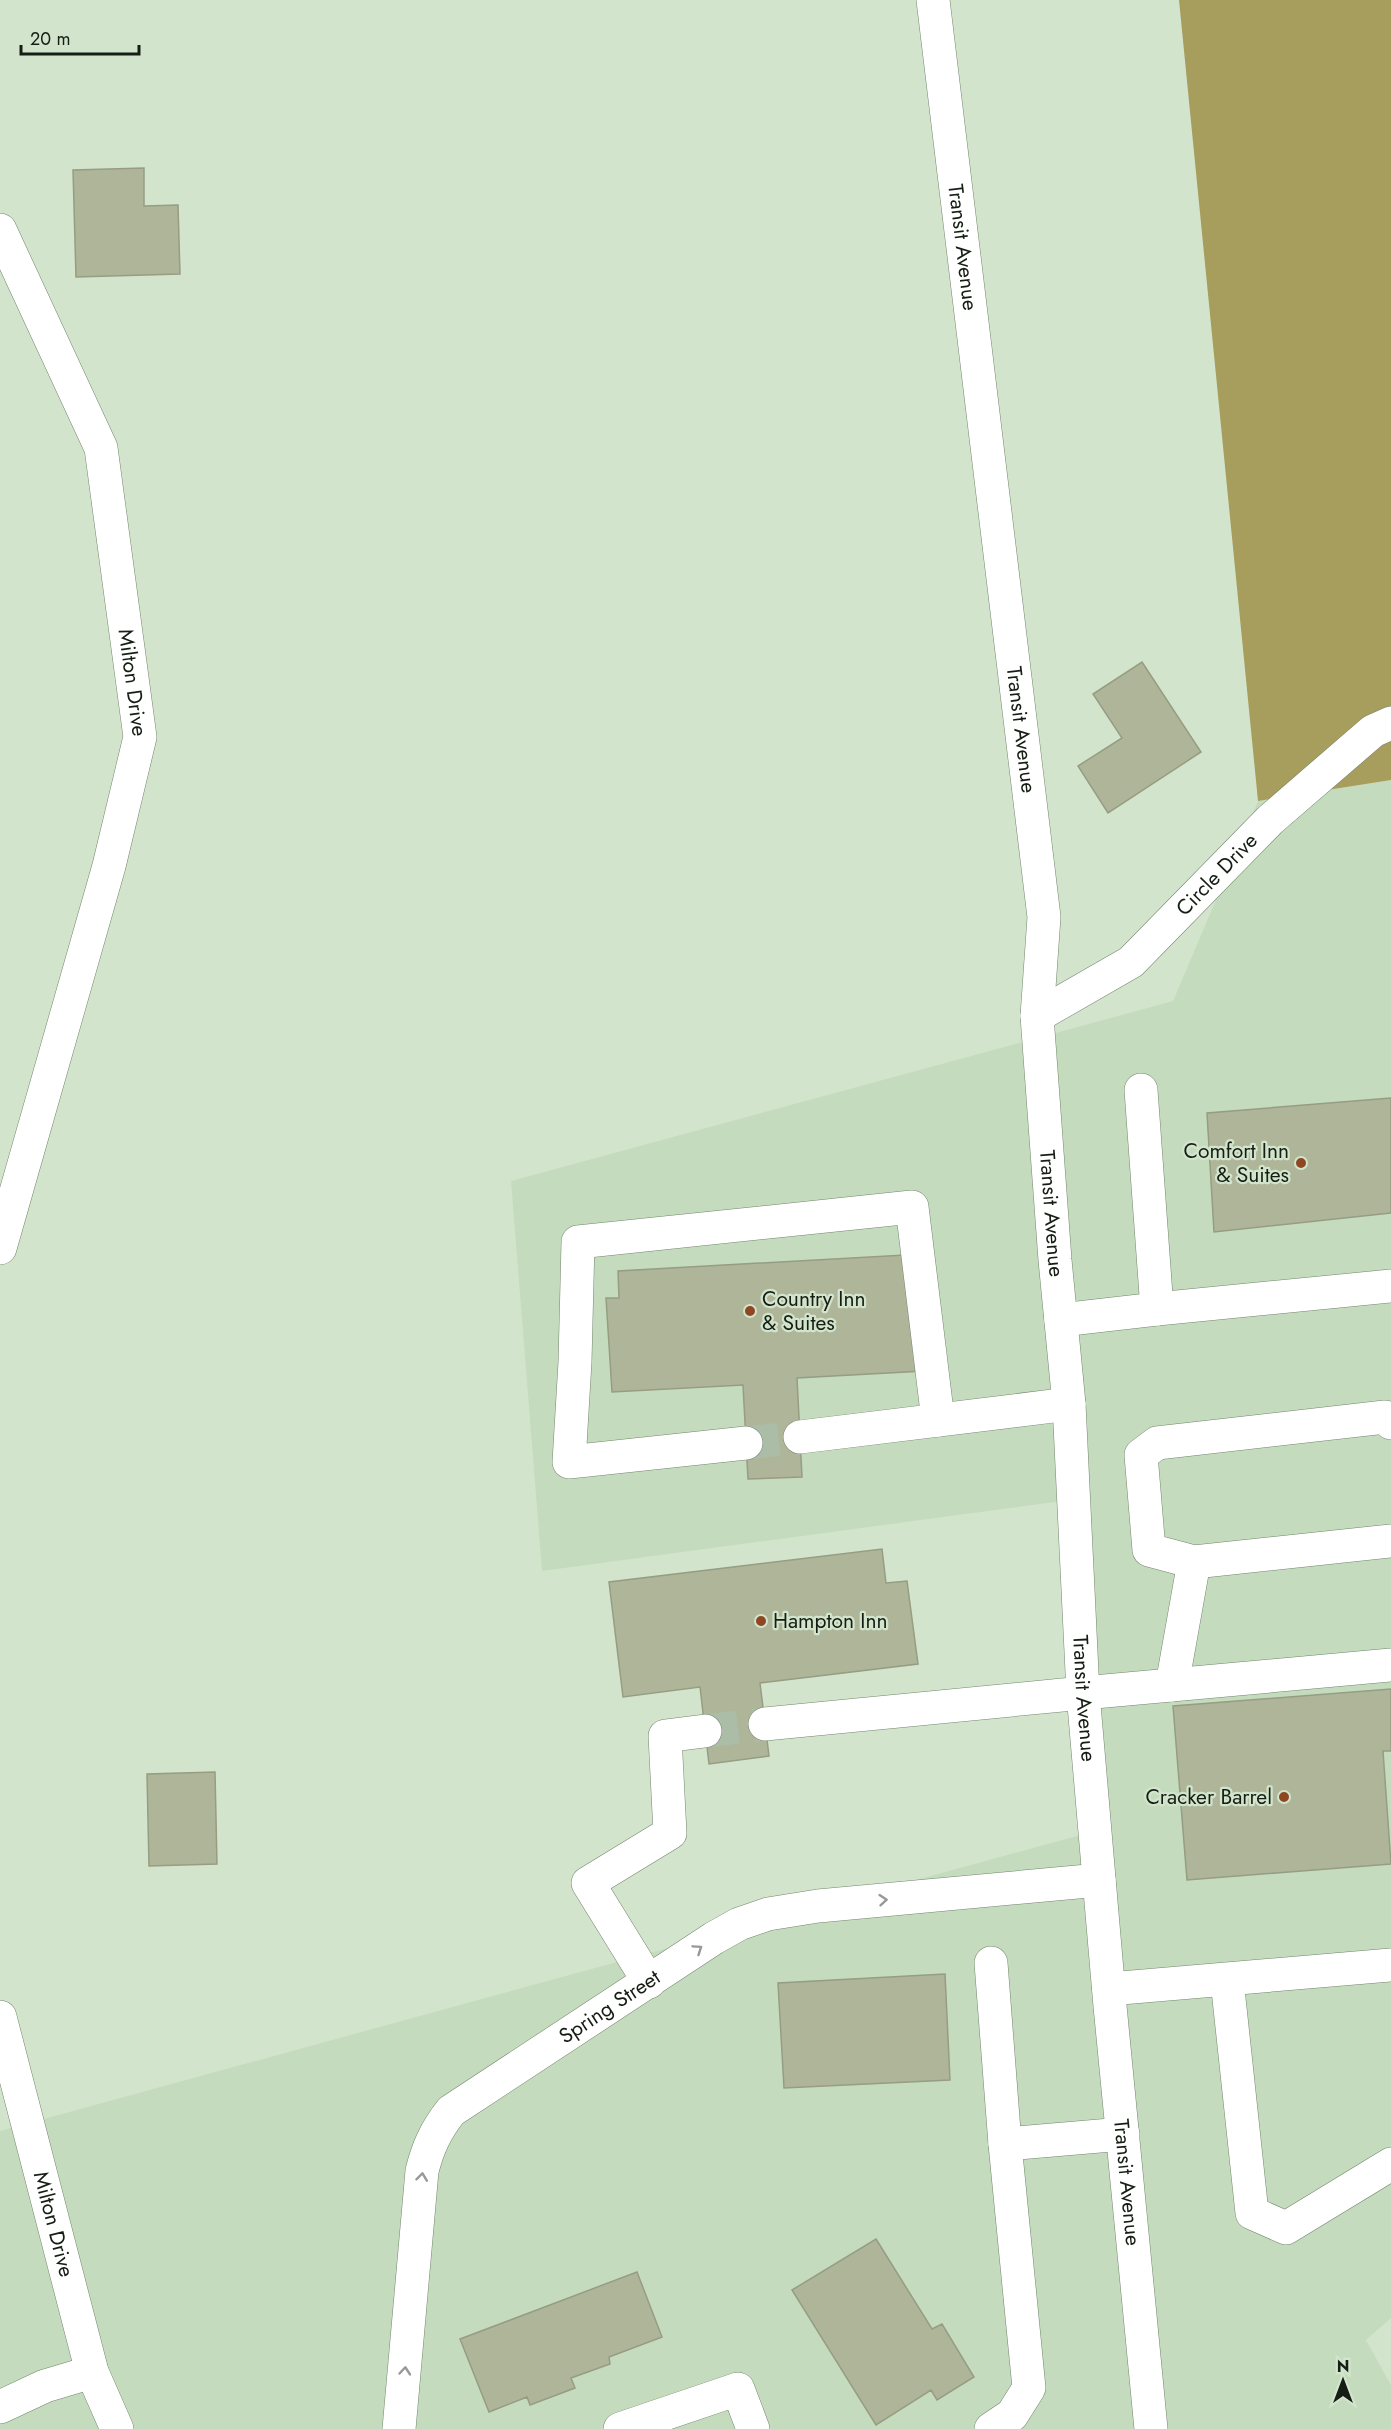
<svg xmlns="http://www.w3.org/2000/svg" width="1391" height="2429" font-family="Jost,sans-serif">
<rect width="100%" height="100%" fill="#d2e5cc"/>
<path fill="#c4dcbd" d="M 1391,780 L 1391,2318 L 1366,2340 L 1391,2385 L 1391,2429 L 0,2429 L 0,2131 L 1084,1834 L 1062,1501 L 542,1571 L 511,1181 L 1173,1001 L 1258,801 Z"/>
<path fill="#a79d5d" d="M 1179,0 L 1391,0 L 1391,780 L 1258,801 Z"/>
<path fill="#aeb599" stroke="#969d82" stroke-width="1.5" d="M 144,168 L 144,206 L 178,205 L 180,274 L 76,277 L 73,170 Z
M 1142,662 L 1201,752 L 1108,813 L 1078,766 L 1122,738 L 1093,694 Z
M 1391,1098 L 1391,1213 L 1214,1232 L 1207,1113 Z
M 905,1255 L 924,1371 L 797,1378 L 802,1477 L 748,1479 L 743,1385 L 612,1392 L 606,1298 L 619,1298 L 618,1271 Z
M 882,1549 L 886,1583 L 907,1581 L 918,1664 L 760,1683 L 769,1756 L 709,1764 L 700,1687 L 623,1697 L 609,1582 Z
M 1391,1689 L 1391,1751 L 1383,1751 L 1391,1864 L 1187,1880 L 1173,1706 Z
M 215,1772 L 217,1864 L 149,1866 L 147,1774 Z
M 945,1974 L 950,2080 L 784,2088 L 778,1983 Z
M 876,2239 L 932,2329 L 942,2324 L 974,2377 L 937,2400 L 931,2390 L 876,2425 L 792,2290 Z
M 637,2272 L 662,2337 L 609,2357 L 610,2364 L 571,2378 L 575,2388 L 530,2405 L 527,2397 L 489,2412 L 460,2339 Z"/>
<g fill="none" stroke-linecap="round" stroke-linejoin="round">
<path stroke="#acbda7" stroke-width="33" stroke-dasharray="33 16" stroke-linecap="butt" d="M 746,1443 L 800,1437
M 705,1731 L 765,1724"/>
<g stroke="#74856e" stroke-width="34">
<g id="minor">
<path id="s1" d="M 933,0 L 1044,917 L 1037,1016 L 1055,1260 L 1069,1404 L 1083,1693 L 1110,2006 L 1151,2429"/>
<path id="s2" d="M 0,230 L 101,448 L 140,737 L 109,866 L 0,1248"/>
<path id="s3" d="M 1037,1016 L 1131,962 L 1270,820 L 1373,731 L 1391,723"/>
<path d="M 1157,1309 L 1391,1286"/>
<path d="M 1061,1320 L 1157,1309 L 1141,1090"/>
<path d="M 1391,1423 L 1385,1417 L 1157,1443 L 1141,1455 L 1149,1550 L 1194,1562 L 1391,1541"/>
<path d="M 800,1437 L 1069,1404"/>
<path d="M 746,1443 L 569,1462 L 575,1362 L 578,1242 L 912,1207 L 938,1420"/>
<path d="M 1172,1685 L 1194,1562"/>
<path d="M 765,1724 L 1083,1693 L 1391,1665"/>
<path d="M 991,1963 L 1005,2144"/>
<path d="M 1227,1980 L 1252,2213 L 1286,2228 L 1391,2164"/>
<path d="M 649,1982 L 588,1883 L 670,1833 L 665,1736 L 705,1731"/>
<path d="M 1109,1989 L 1391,1965"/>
<path id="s4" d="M 0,2017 L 92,2372 L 117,2429"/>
<path d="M 0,2407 L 45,2386 L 92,2372"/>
<path id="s5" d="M 399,2429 L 422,2171 C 428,2147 436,2130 451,2111 L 714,1938 L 739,1924 L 768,1914 L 818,1906 L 1099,1880"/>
<path d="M 620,2429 L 738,2389 L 753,2429"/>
<path d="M 991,2429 L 1012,2415 L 1029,2388 L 1005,2144 L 1123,2134"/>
</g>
</g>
<use href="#minor" stroke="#fff" stroke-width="33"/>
</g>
<defs><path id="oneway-chevron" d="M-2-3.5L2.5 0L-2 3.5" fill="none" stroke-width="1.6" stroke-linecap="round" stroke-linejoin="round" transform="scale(1.5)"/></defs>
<g stroke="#969995">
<use href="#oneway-chevron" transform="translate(883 1900) rotate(-5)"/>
<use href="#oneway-chevron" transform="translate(698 1949) rotate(-34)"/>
<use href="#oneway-chevron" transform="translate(422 2177) rotate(-83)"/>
<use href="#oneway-chevron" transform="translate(405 2371) rotate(-85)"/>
</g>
<g fill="#8e4723" stroke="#d2e5cc" stroke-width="2">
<circle cx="1301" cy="1163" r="6"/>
<circle cx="750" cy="1311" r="6"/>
<circle cx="761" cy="1621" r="6"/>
<circle cx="1284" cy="1797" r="6"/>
</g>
<g text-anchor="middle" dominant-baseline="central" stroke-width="4.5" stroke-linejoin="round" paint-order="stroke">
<g font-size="21" fill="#161d14" stroke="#d2e5cc">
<text stroke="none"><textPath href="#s1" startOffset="249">Transit Avenue</textPath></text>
<text stroke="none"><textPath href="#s2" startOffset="477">Milton Drive</textPath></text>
<text stroke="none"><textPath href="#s1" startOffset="735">Transit Avenue</textPath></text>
<text stroke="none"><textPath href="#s3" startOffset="231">Circle Drive</textPath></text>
<text stroke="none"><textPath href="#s1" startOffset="1221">Transit Avenue</textPath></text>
<text stroke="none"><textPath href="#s1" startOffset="1707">Transit Avenue</textPath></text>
<text stroke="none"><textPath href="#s5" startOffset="516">Spring Street</textPath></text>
<text stroke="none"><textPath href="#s1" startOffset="2193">Transit Avenue</textPath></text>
<text stroke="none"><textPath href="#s4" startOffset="214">Milton Drive</textPath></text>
</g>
<g font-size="21" fill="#161d14" stroke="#d2e5cc" text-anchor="end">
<text x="1289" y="1151">Comfort Inn<tspan x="1289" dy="24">&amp; Suites</tspan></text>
<text x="762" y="1299" text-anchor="start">Country Inn<tspan x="762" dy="24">&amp; Suites</tspan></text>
<text x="773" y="1621" text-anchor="start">Hampton Inn</text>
<text x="1272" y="1797">Cracker Barrel</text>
</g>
</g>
<g transform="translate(1343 2381)" stroke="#d2e5cc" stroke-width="4.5" paint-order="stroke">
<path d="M0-4.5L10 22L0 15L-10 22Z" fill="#161d14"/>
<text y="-9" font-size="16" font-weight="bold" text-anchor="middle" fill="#161d14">N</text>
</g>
<path d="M21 45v9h118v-9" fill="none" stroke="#161d14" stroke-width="3"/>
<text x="30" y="45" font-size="18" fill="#161d14" stroke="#d2e5cc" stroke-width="4.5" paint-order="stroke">20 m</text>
</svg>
